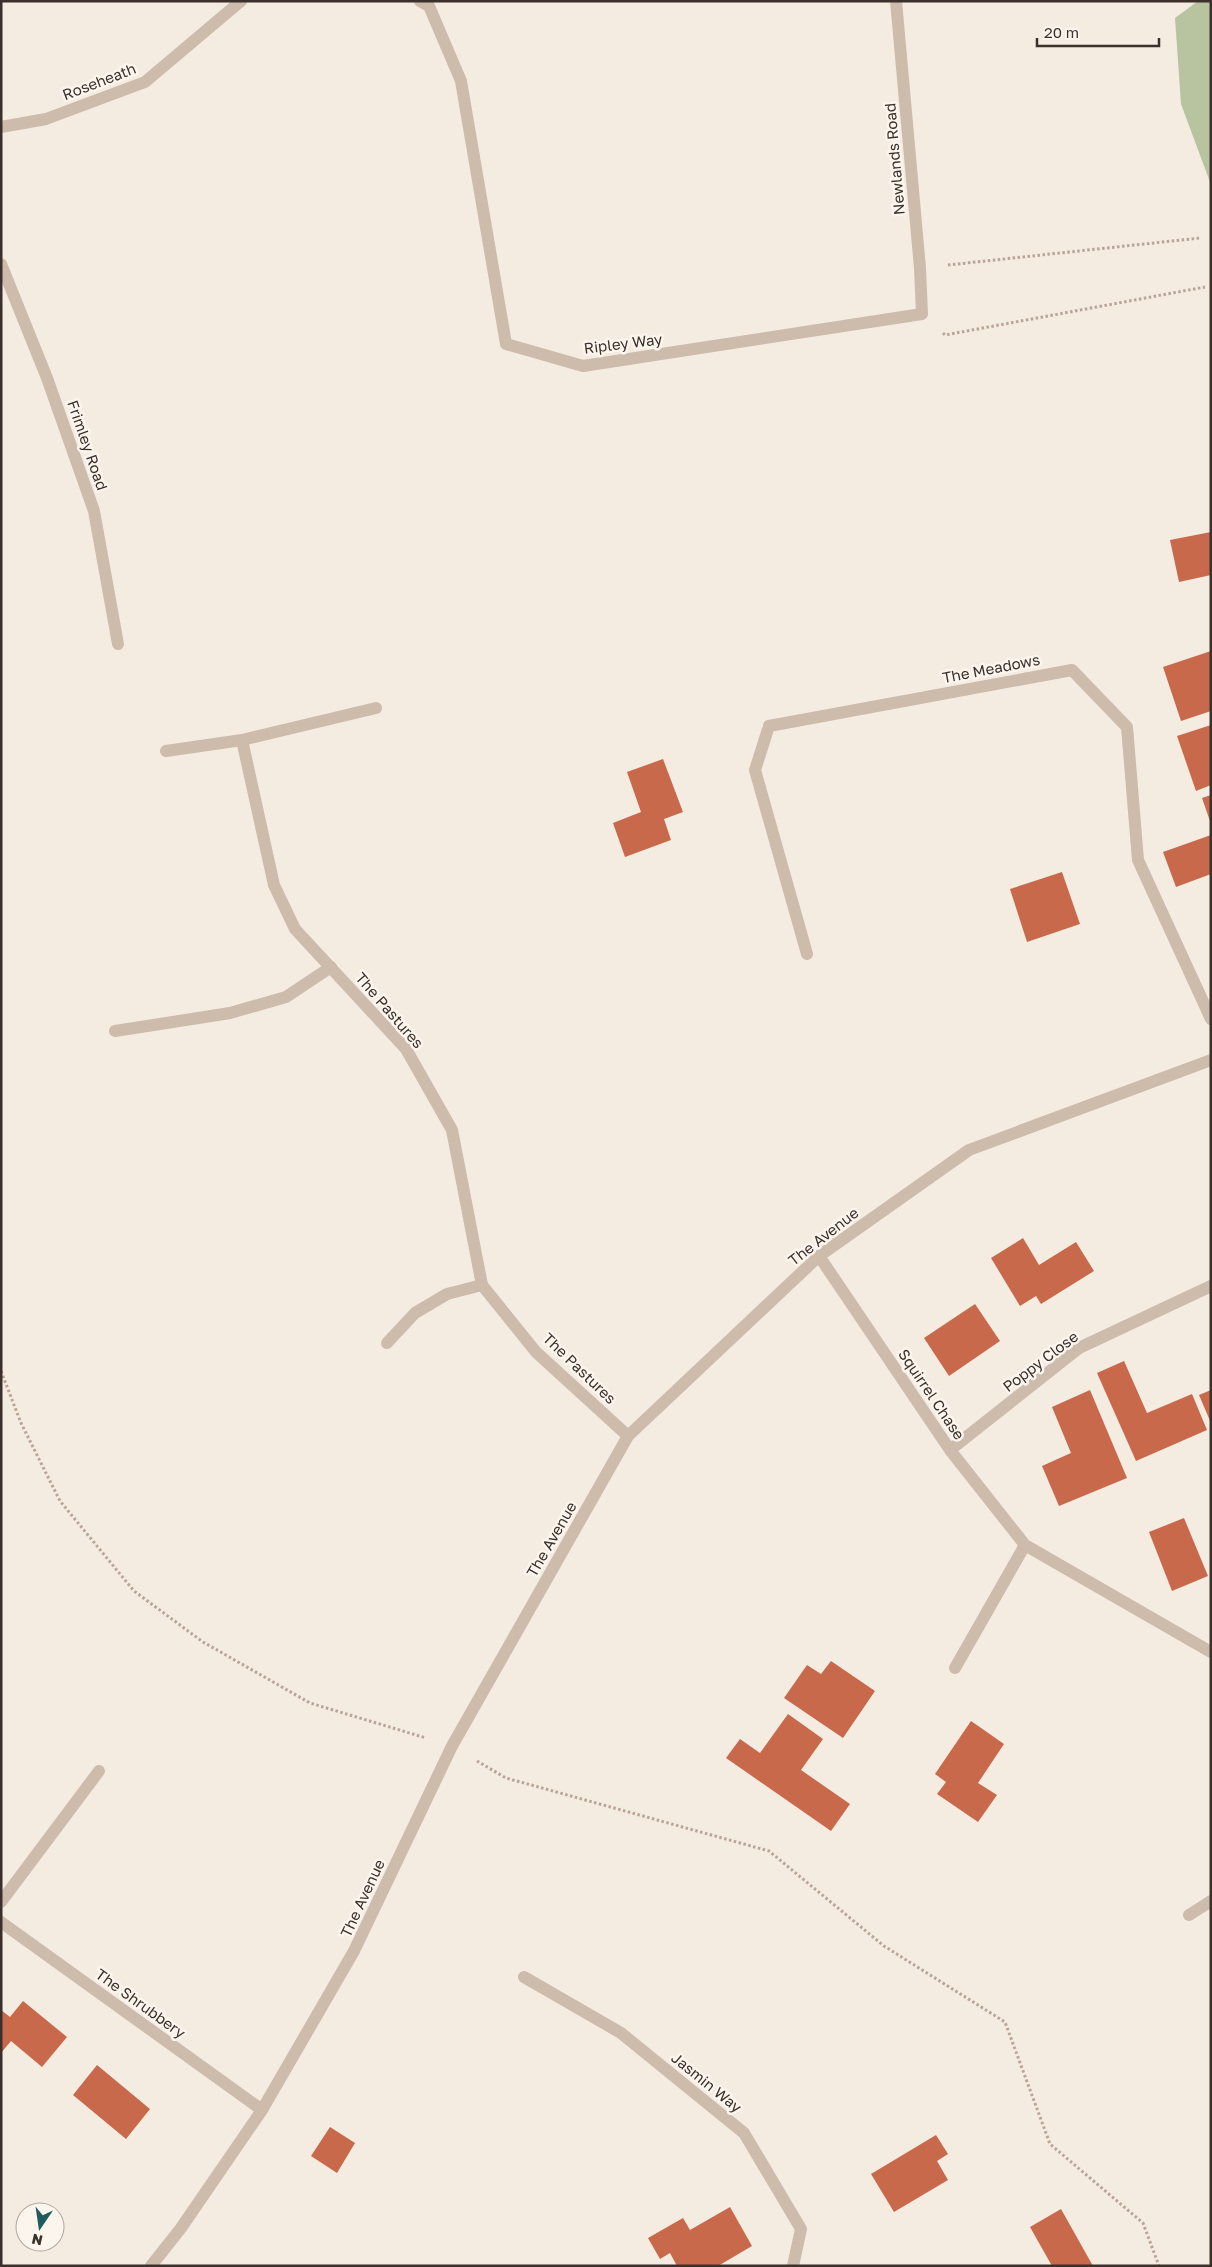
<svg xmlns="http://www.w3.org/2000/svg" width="1212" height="2267" font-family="'Golos Text',sans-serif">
<rect width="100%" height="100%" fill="#f4ebe1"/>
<path fill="#b8c4a0" d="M 1198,1 L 1211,1 L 1211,243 L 1210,182 L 1181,104 L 1175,18 Z"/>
<path fill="#c8694b" d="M 1211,532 L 1211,575 L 1179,582 L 1170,540 Z
M 1211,651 L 1211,711 L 1181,721 L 1163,667 Z
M 1211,725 L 1211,785 L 1196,791 L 1177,736 Z
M 663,759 L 683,812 L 664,819 L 671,840 L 625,857 L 613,823 L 641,812 L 627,772 Z
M 1211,795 L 1211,821 L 1210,821 L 1202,798 Z
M 1211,835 L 1211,874 L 1176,887 L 1163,852 Z
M 1062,872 L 1080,924 L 1027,942 L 1010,889 Z
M 1023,1238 L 1039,1265 L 1076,1242 L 1094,1271 L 1041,1304 L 1036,1296 L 1020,1306 L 991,1258 Z
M 975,1304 L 1000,1341 L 949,1376 L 924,1338 Z
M 1124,1361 L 1147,1413 L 1192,1394 L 1207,1430 L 1136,1461 L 1097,1373 Z
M 1090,1390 L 1127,1478 L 1059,1506 L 1042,1466 L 1071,1453 L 1052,1407 Z
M 1211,1390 L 1211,1423 L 1199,1395 Z
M 1184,1518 L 1208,1576 L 1172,1591 L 1149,1532 Z
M 831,1661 L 875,1691 L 843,1738 L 784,1698 L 807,1665 L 821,1674 Z
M 788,1714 L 823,1739 L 801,1770 L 850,1804 L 831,1831 L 726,1758 L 740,1739 L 760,1753 Z
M 971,1721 L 1004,1744 L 978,1783 L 997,1795 L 978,1822 L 937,1794 L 946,1782 L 935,1774 Z
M 23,2001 L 67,2037 L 42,2067 L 11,2041 L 1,2053 L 1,2010 L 10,2017 Z
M 97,2065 L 150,2109 L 126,2139 L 73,2095 Z
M 330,2127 L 355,2143 L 337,2173 L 311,2156 Z
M 936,2135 L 948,2154 L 937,2161 L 948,2180 L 894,2212 L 871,2174 Z
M 730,2207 L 752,2246 L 718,2266 L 677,2266 L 670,2253 L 660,2259 L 648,2238 L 683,2218 L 690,2230 Z
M 1061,2209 L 1093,2266 L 1052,2266 L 1030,2227 Z"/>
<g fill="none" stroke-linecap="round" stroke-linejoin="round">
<path stroke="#b9a596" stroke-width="3" stroke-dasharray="2.5 2.5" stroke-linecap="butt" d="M 948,265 L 1200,238
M 943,333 L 945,335 L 1205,287
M 1,1371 L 21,1423 L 60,1501 L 134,1591 L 203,1642 L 310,1703 L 426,1738
M 477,1761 L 506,1778 L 769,1851 L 884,1946 L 1005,2022 L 1050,2144 L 1143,2223 L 1159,2266"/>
<path stroke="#cdbbac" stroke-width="12" d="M 115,1031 L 230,1013 L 286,997 L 331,967
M 387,1343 L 415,1313 L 447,1294 L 482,1285"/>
<path stroke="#cdbbac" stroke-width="12" d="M 420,1 L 429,6 L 461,81 L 506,344 L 583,366 L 922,314 L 920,268 L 896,1
M 1,127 L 46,119 L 145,82 L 241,1
M 1,264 L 47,378 L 94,511 L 118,644
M 376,708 L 242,740 L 274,885 L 295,929 L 406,1049 L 452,1130 L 482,1285 L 536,1352 L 628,1436
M 166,751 L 242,740
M 807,954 L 755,770 L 769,726 L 1072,670 L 1127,727 L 1138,860 L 1211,1019
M 819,1256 L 950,1450 L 1025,1545 L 1211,1652
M 950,1450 L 1079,1348 L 1211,1286
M 955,1668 L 1025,1545
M 1,1902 L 99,1771
M 1189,1915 L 1211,1901
M 1,1922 L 262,2110
M 524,1977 L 621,2033 L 744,2133 L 801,2229 L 793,2266
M 151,2266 L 181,2228 L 262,2110 L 354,1951 L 452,1746 L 628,1436 L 819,1256 L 969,1150 L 1211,1060"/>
</g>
<g text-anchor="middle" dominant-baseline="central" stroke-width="5" stroke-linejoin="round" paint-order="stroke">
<g font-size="15" fill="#3b302b" stroke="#fbf5ee">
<text transform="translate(99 81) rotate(-21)">Roseheath</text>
<text transform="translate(894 159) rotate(-95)">Newlands Road</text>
<text transform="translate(623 343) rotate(-7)">Ripley Way</text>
<text transform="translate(88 445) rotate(71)">Frimley Road</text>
<text transform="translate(991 668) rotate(-11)">The Meadows</text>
<text transform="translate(390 1010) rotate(49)">The Pastures</text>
<text transform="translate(823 1236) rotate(-38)">The Avenue</text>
<text transform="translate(1040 1361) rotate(-37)">Poppy Close</text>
<text transform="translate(580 1368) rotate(44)">The Pastures</text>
<text transform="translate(932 1394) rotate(56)">Squirrel Chase</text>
<text transform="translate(551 1539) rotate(-60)">The Avenue</text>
<text transform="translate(362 1898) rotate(-65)">The Avenue</text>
<text transform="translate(141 2003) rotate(36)">The Shrubbery</text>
<text transform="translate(707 2082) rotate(39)">Jasmin Way</text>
</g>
</g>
<rect width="1212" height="2267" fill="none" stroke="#3b302b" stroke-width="5"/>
<g transform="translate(40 2227) rotate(193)"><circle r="24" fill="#fbf5ee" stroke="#aea6a0"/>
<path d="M0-4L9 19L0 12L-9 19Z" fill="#1f5a5e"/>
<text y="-8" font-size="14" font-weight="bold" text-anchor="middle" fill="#3b302b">N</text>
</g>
<path d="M1037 38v8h122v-8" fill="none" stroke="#3b302b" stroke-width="2.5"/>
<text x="1044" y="38" font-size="15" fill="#3b302b" stroke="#fbf5ee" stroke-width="4" paint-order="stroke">20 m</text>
</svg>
